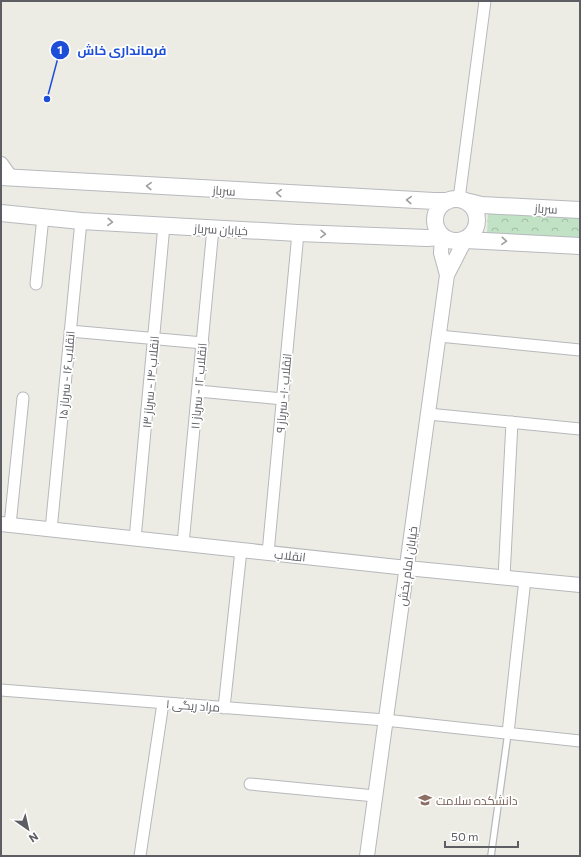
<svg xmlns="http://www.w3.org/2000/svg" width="581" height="857" font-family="Commissioner,Cairo,sans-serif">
<defs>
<pattern id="park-crowns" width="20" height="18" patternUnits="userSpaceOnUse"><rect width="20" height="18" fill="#c2e2c6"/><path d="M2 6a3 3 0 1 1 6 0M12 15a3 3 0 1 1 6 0" fill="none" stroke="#a1baa4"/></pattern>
</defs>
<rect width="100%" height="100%" fill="#edece4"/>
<path fill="url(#park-crowns)" d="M 488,211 L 580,216 L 580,238 L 487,233 Z"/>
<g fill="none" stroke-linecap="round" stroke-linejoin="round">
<g stroke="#b6b8bc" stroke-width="8">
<path id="service" d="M 491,856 L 508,733"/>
</g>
<g stroke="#b6b8bc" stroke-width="13">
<path id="minor" d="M 459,199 L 485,1
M 36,284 L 43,217
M 70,331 L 203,343
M 439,336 L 580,350
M 198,391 L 283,399
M 428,414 L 580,429
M 10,525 L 23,398
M 51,530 L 81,221
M 135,539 L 164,225
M 183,544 L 213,228
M 268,553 L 298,233
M 504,577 L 512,422
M 1,690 L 385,720 L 580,741
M 224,708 L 241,550
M 508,733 L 525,579
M 250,784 L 375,796
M 140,856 L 163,703"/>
</g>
<g stroke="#b6b8bc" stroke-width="16">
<path id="tertiary" d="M 1,164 L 11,178
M 442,237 L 441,253 L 447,275
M 1,524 L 407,568 L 580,585
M 367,856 L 447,275 L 465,240"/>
</g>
<g stroke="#b7b9be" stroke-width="18">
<path id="secondary" d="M 1,177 L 434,201 L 448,201
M435 220a21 21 0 1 1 42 0a21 21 0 1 1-42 0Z
M 465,201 L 482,205 L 580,210
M 1,213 L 81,221 L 298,233 L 427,238 L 442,237
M 465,240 L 580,246"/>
</g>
<use href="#service" stroke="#fff" stroke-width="5.5"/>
<use href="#minor" stroke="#fff" stroke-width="11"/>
<use href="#tertiary" stroke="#fff" stroke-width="14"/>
<use href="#secondary" stroke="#fff" stroke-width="16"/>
</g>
<defs><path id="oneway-chevron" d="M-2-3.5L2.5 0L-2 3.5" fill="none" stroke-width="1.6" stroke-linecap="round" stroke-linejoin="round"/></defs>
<g stroke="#9d9ea1">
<use href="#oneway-chevron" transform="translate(149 186) rotate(-177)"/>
<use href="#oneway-chevron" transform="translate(279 193) rotate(-177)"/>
<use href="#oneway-chevron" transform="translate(409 200) rotate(-177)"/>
<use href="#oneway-chevron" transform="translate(110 222) rotate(3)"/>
<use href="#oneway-chevron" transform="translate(323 234) rotate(2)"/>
<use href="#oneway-chevron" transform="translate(504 241) rotate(4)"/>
</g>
<defs>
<g id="university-bare" transform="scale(1.08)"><path d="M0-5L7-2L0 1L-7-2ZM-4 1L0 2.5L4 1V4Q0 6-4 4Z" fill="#8d6e63" stroke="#fff" stroke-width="2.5" paint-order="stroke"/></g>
</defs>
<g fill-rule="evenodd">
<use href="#university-bare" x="425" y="800"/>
</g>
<g text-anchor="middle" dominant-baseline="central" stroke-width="3.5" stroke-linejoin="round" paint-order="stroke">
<g font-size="12" fill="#5c5e63" stroke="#fff">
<text transform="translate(224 190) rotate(3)">سرباز</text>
<text transform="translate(546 208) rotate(3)">سرباز</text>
<text transform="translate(221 229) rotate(3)">خیابان سرباز</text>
<text transform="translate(66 375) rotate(-85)">انقلاب ۱۶ - سرباز ۱۵</text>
<text transform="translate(150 382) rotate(-85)">انقلاب ۱۴ - سرباز ۱۳</text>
<text transform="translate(198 386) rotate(-85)">انقلاب ۱۲ - سرباز ۱۱</text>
<text transform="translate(283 393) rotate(-85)">انقلاب ۱۰- سرباز ۹</text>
<text transform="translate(290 555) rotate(6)">انقلاب</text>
<text transform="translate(407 566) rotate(-82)">خیابان امام بخش</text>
<text transform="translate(193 705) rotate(4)">مراد ریگی ۱</text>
</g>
<g font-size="12" fill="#785e54" stroke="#fff" text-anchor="start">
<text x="436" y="800">دانشکده سلامت</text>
</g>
</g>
<path fill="none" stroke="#1d4ed8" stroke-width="1.5" d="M47 99L60 50"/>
<g fill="#1d4ed8" stroke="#fff" stroke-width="1.5">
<circle cx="47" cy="99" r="4"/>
<circle cx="60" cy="50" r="10"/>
</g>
<g font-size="12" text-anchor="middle" font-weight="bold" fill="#fff">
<text x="60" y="54">1</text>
</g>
<g font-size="13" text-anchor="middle" font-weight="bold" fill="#1d4ed8" stroke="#fff" stroke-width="3.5" stroke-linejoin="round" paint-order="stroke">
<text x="122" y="55">فرمانداری خاش</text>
</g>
<rect width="581" height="857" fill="none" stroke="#5c5e63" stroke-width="4"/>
<g transform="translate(28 829) rotate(146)" stroke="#ffffff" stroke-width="3" paint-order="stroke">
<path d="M0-3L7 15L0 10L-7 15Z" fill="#5c5e63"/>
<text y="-6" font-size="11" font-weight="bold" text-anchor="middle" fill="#5c5e63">N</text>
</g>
<path d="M445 841v6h73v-6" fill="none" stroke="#5c5e63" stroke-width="2"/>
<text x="451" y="841" font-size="12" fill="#5c5e63" stroke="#ffffff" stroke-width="3" paint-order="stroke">50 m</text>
</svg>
